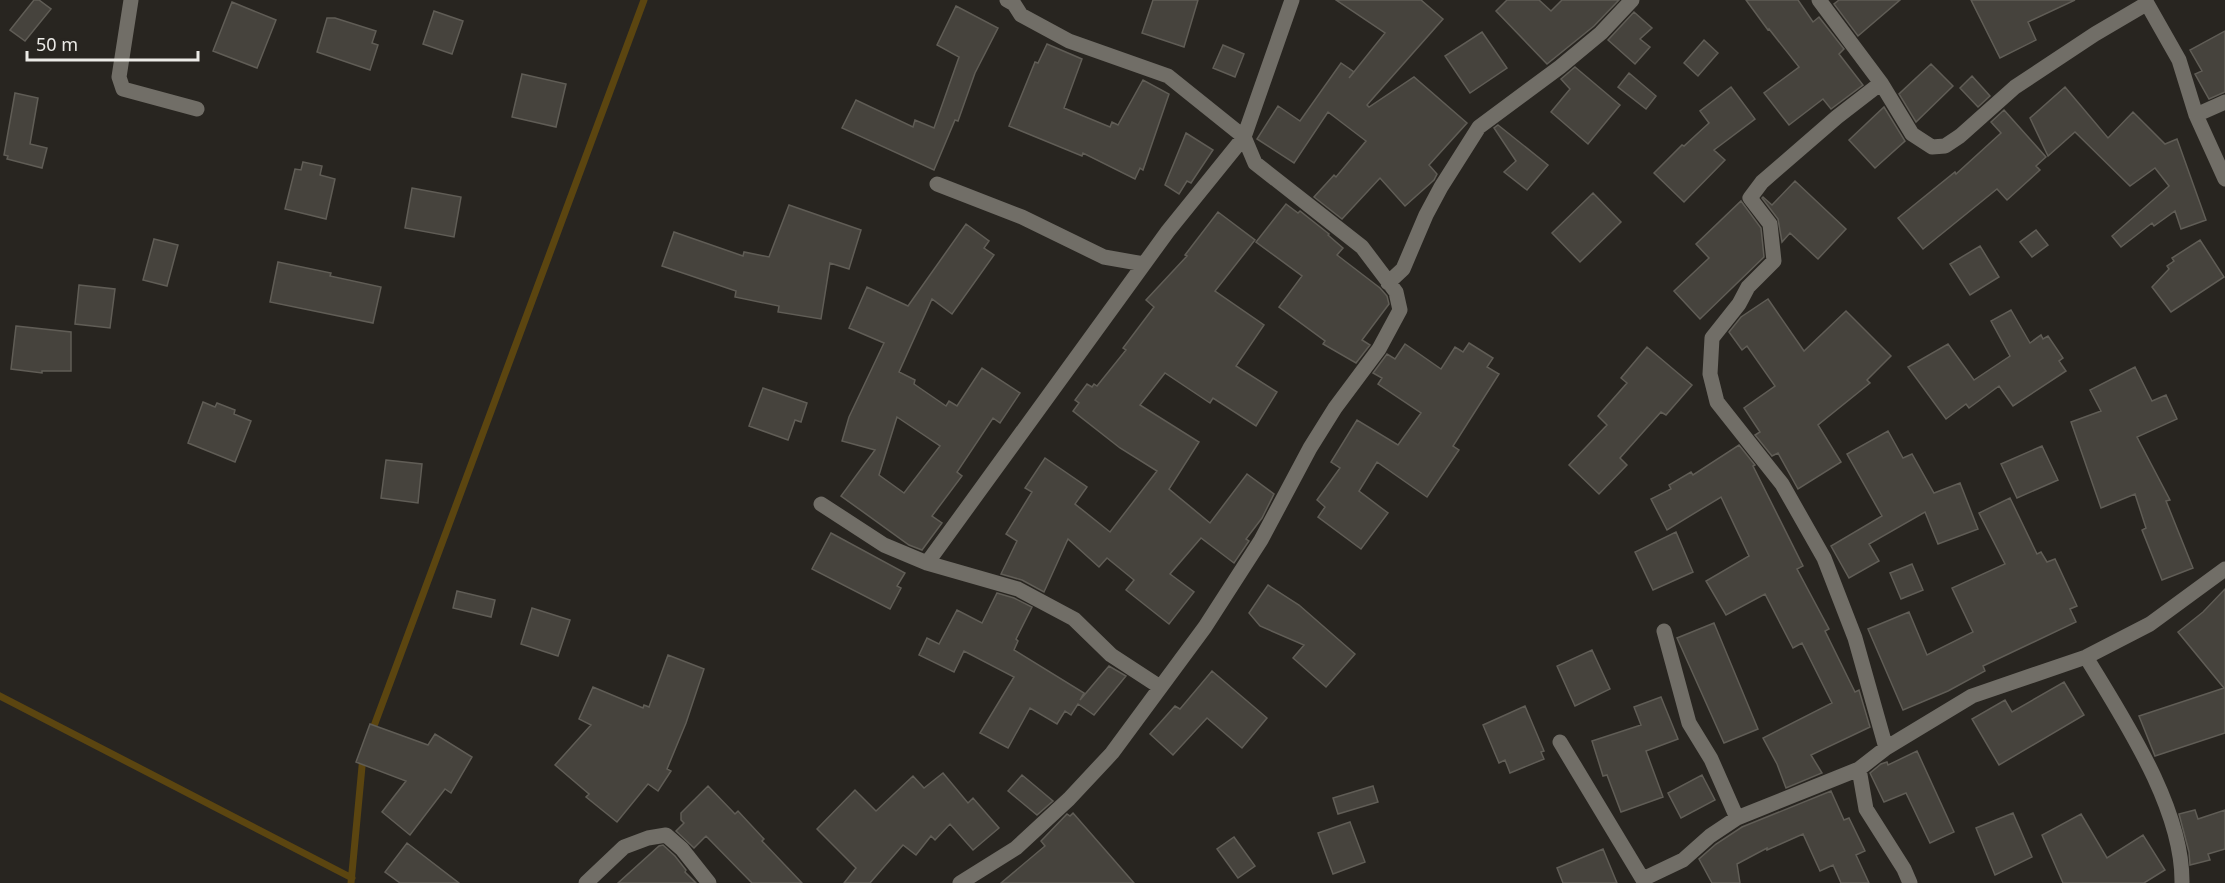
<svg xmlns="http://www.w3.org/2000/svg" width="2225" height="883" font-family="'Noto Sans',sans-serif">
<rect width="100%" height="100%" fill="#282520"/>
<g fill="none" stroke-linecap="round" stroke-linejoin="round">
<path stroke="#5b4510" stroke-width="7" d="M 0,696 L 352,878
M 371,734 L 644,0
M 351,883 L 363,756"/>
</g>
<path fill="#46433d" stroke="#605d56" stroke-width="1.5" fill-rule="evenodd" d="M 34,0 L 39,0 L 51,9 L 25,41 L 10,30 Z
M 1153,0 L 1198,0 L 1184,47 L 1142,33 Z
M 1336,0 L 1421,0 L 1443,19 L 1367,105 L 1369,107 L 1414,77 L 1467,123 L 1429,165 L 1437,174 L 1434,180 L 1405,206 L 1380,178 L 1342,219 L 1314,197 L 1334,175 L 1336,177 L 1366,141 L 1328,112 L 1294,163 L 1257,139 L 1278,106 L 1300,121 L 1341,63 L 1354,72 L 1349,78 L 1385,33 Z
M 1507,0 L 1539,0 L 1551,11 L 1562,0 L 1619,0 L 1594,26 L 1547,64 L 1496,11 Z
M 1746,0 L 1798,0 L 1813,22 L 1819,17 L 1844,49 L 1839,54 L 1863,85 L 1831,109 L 1823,99 L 1789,125 L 1764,93 L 1799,67 L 1769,29 L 1768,30 Z
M 1839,0 L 1900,0 L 1858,36 L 1834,4 Z
M 1971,0 L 2075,0 L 2028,22 L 2036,40 L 2000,58 Z
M 232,2 L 276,20 L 257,68 L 213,51 Z
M 956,6 L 998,28 L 975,73 L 958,121 L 955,120 L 934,170 L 842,128 L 856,100 L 913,127 L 915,120 L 934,128 L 959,57 L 937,45 Z
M 434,11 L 463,21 L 452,54 L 423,44 Z
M 1634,12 L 1652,28 L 1640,39 L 1650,47 L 1635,64 L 1608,40 Z
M 327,18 L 335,18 L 376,31 L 372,43 L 378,45 L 370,70 L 317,52 Z
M 2225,31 L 2225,92 L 2209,99 L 2195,74 L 2202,71 L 2190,50 Z
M 1482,32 L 1507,68 L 1470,93 L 1445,56 Z
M 1704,40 L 1718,53 L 1698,76 L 1684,63 Z
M 1047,44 L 1082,59 L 1064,108 L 1110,127 L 1112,122 L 1118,125 L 1143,80 L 1169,94 L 1143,170 L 1140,168 L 1135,179 L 1083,153 L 1082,156 L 1009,126 L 1035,62 L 1038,63 Z
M 1223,45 L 1244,54 L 1235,77 L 1213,68 Z
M 1931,64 L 1953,86 L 1916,122 L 1899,94 Z
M 1575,67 L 1620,105 L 1588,144 L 1551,112 L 1570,89 L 1561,79 Z
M 1629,73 L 1656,96 L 1646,109 L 1618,87 Z
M 522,74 L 566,84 L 556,127 L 512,117 Z
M 1972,76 L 1990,96 L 1978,107 L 1960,88 Z
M 1731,87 L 1755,119 L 1714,150 L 1725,160 L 1684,202 L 1654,173 L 1682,145 L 1684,146 L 1709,123 L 1700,111 Z
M 2065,87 L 2108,138 L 2133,112 L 2165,144 L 2177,139 L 2206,220 L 2181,229 L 2175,211 L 2154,226 L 2152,223 L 2121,247 L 2112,236 L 2169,186 L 2155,168 L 2130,186 L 2075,132 L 2048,156 L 2030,118 Z
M 15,93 L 38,98 L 30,144 L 47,148 L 42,168 L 7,159 L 8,156 L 4,155 Z
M 1884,107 L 1905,141 L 1875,168 L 1849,140 Z
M 2004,110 L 2046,157 L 2036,166 L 2040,170 L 2007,200 L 1997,189 L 1923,249 L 1898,218 L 1955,172 L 1956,174 L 2001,133 L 1991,122 Z
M 1498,125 L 1548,165 L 1527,190 L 1504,172 L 1516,161 L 1494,128 Z
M 1186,133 L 1213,150 L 1191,183 L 1187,181 L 1179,194 L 1165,185 Z
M 303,162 L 322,166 L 320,175 L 335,179 L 326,219 L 285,209 L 295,169 L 301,170 Z
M 1795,181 L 1846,229 L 1818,259 L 1790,233 L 1782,242 L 1778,219 L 1762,198 L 1763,197 L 1772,205 Z
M 412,188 L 461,197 L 454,237 L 405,228 Z
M 1593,193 L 1621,222 L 1580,262 L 1552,233 Z
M 1741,201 L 1761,228 L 1764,257 L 1700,319 L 1674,291 L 1709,258 L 1696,244 Z
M 1286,204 L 1298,213 L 1300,211 L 1329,234 L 1328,235 L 1343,248 L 1337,255 L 1380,288 L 1387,296 L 1389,304 L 1362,340 L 1370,345 L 1356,363 L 1323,344 L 1325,341 L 1279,307 L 1302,276 L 1256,242 Z
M 789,205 L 861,230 L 849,269 L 830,263 L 821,319 L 778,312 L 779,306 L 735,297 L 736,291 L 662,266 L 674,232 L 743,256 L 744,252 L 769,257 Z
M 1218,212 L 1255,240 L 1215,291 L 1264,325 L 1236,366 L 1277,392 L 1256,426 L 1213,398 L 1210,403 L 1165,373 L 1140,405 L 1199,442 L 1169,489 L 1210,523 L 1247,474 L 1274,494 L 1262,518 L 1246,539 L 1249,541 L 1234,563 L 1201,538 L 1170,574 L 1194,592 L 1169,624 L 1126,590 L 1134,580 L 1107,558 L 1099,567 L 1068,539 L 1044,592 L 1022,580 L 1001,574 L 1017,541 L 1006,534 L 1032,492 L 1025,488 L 1045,458 L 1087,487 L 1075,504 L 1110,532 L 1157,471 L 1120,448 L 1073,411 L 1079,403 L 1075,400 L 1087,384 L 1092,387 L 1094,384 L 1097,386 L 1126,350 L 1123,348 L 1154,307 L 1146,300 L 1187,256 L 1185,255 Z
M 966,224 L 989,241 L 984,248 L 994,255 L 952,314 L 932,299 L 899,372 L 915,380 L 914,384 L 946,406 L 949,401 L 957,406 L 982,368 L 1020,393 L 1000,423 L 993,418 L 957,472 L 962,476 L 932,516 L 942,523 L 922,550 L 909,545 L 841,496 L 875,450 L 842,441 L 849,417 L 884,343 L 849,328 L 867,287 L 908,306 ZM 897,417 L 940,446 L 904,493 L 879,475 Z
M 2036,230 L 2048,245 L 2032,257 L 2020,242 Z
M 154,239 L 178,245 L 167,286 L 143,280 Z
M 2200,240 L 2224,277 L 2171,312 L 2152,287 L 2169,269 L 2167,266 L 2174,261 L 2172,258 Z
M 1980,246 L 1999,277 L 1970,295 L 1950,264 Z
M 278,262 L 331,273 L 330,276 L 381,287 L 373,323 L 270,302 Z
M 79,285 L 115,289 L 110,328 L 75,324 Z
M 1768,299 L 1804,351 L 1846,311 L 1891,356 L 1867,380 L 1870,383 L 1818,425 L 1841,462 L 1798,489 L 1778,453 L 1772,456 L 1755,435 L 1760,432 L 1744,408 L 1775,386 L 1747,346 L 1742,350 L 1729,332 L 1741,317 Z
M 2011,310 L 2030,343 L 2041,335 L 2043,339 L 2048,336 L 2063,358 L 2059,361 L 2066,371 L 2013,406 L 1999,386 L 1969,408 L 1966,404 L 1946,419 L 1908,367 L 1948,344 L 1974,380 L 2010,356 L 1991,321 Z
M 16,326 L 71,332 L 71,371 L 42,371 L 42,373 L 11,369 Z
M 1469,343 L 1493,358 L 1487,367 L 1499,374 L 1453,446 L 1459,450 L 1427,497 L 1377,462 L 1359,491 L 1388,513 L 1361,549 L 1318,517 L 1325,507 L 1317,500 L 1340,468 L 1331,462 L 1357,420 L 1398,445 L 1421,413 L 1378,384 L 1382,378 L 1373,373 L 1387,354 L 1395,359 L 1405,344 L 1441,369 L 1455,347 L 1463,352 Z
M 1647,347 L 1692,385 L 1666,415 L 1661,412 L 1620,458 L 1627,465 L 1599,494 L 1569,465 L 1607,425 L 1598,416 L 1627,383 L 1621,378 Z
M 2135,367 L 2152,401 L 2166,395 L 2177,419 L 2137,437 L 2170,500 L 2166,501 L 2193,568 L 2162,580 L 2142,530 L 2146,528 L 2135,494 L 2101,508 L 2071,422 L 2101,411 L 2090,390 Z
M 763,388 L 807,403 L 801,422 L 795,420 L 788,440 L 749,426 Z
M 203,402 L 215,407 L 217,403 L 235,410 L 234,414 L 251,421 L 235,462 L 188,443 Z
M 1888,431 L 1903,458 L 1912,454 L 1934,493 L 1960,483 L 1978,529 L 1938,544 L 1925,512 L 1869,544 L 1879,561 L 1849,578 L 1831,546 L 1882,516 L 1847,454 Z
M 1739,445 L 1755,465 L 1753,466 L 1803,566 L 1797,569 L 1829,629 L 1825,631 L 1855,692 L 1859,690 L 1870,727 L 1811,755 L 1822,773 L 1786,788 L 1777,764 L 1763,738 L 1832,703 L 1802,643 L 1793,648 L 1765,594 L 1726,615 L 1706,581 L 1749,556 L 1721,497 L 1667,530 L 1651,499 L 1671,489 L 1669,485 L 1691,472 L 1693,475 Z
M 2042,446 L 2058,480 L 2017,498 L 2001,464 Z
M 386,460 L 422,464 L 418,503 L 381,498 Z
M 2010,498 L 2037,554 L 2041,552 L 2047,562 L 2055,559 L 2077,606 L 2070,609 L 2076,622 L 1983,666 L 1985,671 L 1948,691 L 1903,710 L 1868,629 L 1909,612 L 1927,655 L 1973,632 L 1952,588 L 2005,564 L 1979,513 Z
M 1676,532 L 1693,572 L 1653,590 L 1635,552 Z
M 831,533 L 905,573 L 897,586 L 901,588 L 890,609 L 812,569 Z
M 1912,564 L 1923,590 L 1901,599 L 1890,573 Z
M 1268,585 L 1299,605 L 1355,654 L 1326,687 L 1293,658 L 1304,645 L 1260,626 L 1249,613 Z
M 2225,589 L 2225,733 L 2155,756 L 2139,716 L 2224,688 L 2178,632 L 2203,612 Z
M 457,591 L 495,600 L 491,617 L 453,608 Z
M 997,593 L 1014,598 L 1032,607 L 1016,639 L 1018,641 L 1014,650 L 1084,693 L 1080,700 L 1109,666 L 1126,676 L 1094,715 L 1078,704 L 1071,715 L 1065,711 L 1057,724 L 1030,708 L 1008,748 L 980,733 L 1014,677 L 964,651 L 954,672 L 919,655 L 927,638 L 939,644 L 957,610 L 982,623 Z
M 532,608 L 570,620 L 558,656 L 521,644 Z
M 1714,623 L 1758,729 L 1724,743 L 1677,638 Z
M 1592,650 L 1610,689 L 1575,706 L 1557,666 Z
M 668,655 L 704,669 L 686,723 L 667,769 L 671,771 L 658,791 L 648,784 L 617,822 L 586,797 L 589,794 L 555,765 L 591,725 L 579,719 L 593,687 L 643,708 L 644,705 L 649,707 Z
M 1212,671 L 1267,718 L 1242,748 L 1207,718 L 1173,755 L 1150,734 L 1175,706 L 1180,709 Z
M 2064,682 L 2084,715 L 1999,765 L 1972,719 L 2005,700 L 2012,712 Z
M 1661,697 L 1678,739 L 1646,751 L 1663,797 L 1621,812 L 1607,775 L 1603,776 L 1592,741 L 1641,725 L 1634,707 Z
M 1525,706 L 1544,751 L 1541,752 L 1544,759 L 1510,773 L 1505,760 L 1499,763 L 1483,725 Z
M 370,724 L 428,745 L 435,734 L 472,757 L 451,793 L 445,789 L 410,835 L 382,812 L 406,781 L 356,762 Z
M 1917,751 L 1954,832 L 1930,843 L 1906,793 L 1884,802 L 1870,773 L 1881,764 L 1887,762 L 1888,765 Z
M 943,773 L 968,803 L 973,798 L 999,828 L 973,850 L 950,824 L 935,840 L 931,836 L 916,855 L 903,845 L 870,883 L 844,883 L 856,868 L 817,829 L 855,790 L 876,811 L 913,776 L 924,788 Z
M 1022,775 L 1053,801 L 1037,815 L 1008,791 Z
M 1702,775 L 1715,800 L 1681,818 L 1668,793 Z
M 708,786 L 735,814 L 738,811 L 764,839 L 762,841 L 802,883 L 752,883 L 706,836 L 694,848 L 676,831 L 684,823 L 681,820 L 681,813 Z
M 1373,786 L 1378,802 L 1338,814 L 1333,798 Z
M 1831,791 L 1844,820 L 1849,818 L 1865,851 L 1856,855 L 1869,883 L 1841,883 L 1833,865 L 1820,871 L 1803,834 L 1767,850 L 1767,848 L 1737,864 L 1740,883 L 1712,883 L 1699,859 L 1716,844 L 1742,827 Z
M 2195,810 L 2198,819 L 2225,810 L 2225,849 L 2208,854 L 2210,860 L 2190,865 L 2189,852 L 2179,814 Z
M 1073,813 L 1134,883 L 1001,883 L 1045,846 L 1041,841 L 1067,814 L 1070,816 Z
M 2013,813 L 2032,857 L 1995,875 L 1976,828 Z
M 2081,814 L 2107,858 L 2143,835 L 2165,870 L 2144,883 L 2063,883 L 2042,835 Z
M 1350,822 L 1365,862 L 1333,874 L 1318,833 Z
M 1234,837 L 1255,866 L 1238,878 L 1217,849 Z
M 407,843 L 459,883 L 400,883 L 385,872 Z
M 663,845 L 675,856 L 686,870 L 685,872 L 696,883 L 618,883 L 659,846 Z
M 1603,849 L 1617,883 L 1563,883 L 1557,868 Z"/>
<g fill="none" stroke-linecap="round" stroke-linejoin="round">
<path stroke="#716e67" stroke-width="15" d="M 131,0 L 119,77 L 123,89 L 197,109
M 1819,0 L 1881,83 L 1912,134 L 1932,147 L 1945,146 L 1960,136 L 2015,87 L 2095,34 L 2146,4
M 2145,0 L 2179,60 L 2196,115 L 2225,179
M 1881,83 L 1837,117 L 1762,182 L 1750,198 L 1770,224 L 1774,261 L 1748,287 L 1739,304 L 1712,338 L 1710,374 L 1717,402 L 1782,484 L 1824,558 L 1855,638 L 1886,748
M 2196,115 L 2225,102
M 937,184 L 1022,217 L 1104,257 L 1144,264
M 1388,283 L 1403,269 L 1426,215 L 1441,187 L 1479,127 L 1560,67 L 1601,33 L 1632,0
M 821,504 L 884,545 L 927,563 L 1018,589 L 1074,619 L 1111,655 L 1160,687
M 927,563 L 1168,231 L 1244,137 L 1292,0
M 1664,631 L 1689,723 L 1711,759 L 1737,818
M 2086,657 C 2124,720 2183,808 2182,883
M 1560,742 L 1645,883
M 1859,769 L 1866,809 L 1904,869 L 1910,883
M 1643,879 L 1683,860 L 1710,836 L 1737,818 L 1859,769 L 1886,748 L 1972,696 L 2086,657 L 2150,624 L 2225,569
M 586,883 L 624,847 L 648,838 L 666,835 L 682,849 L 709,883
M 960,883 L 1016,848 L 1069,799 L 1112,753 L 1205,627 L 1261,540 L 1310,448 L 1335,408 L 1379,349 L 1400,310 L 1396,292 L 1362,247 L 1255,163 L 1244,137 L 1168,76 L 1069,41 L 1021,15 L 1014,4 L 1007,0"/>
</g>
<path d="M27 51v9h171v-9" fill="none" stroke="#ebeae6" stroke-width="3"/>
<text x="36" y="51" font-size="18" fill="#ebeae6" stroke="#282520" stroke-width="4.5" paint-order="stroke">50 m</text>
</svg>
